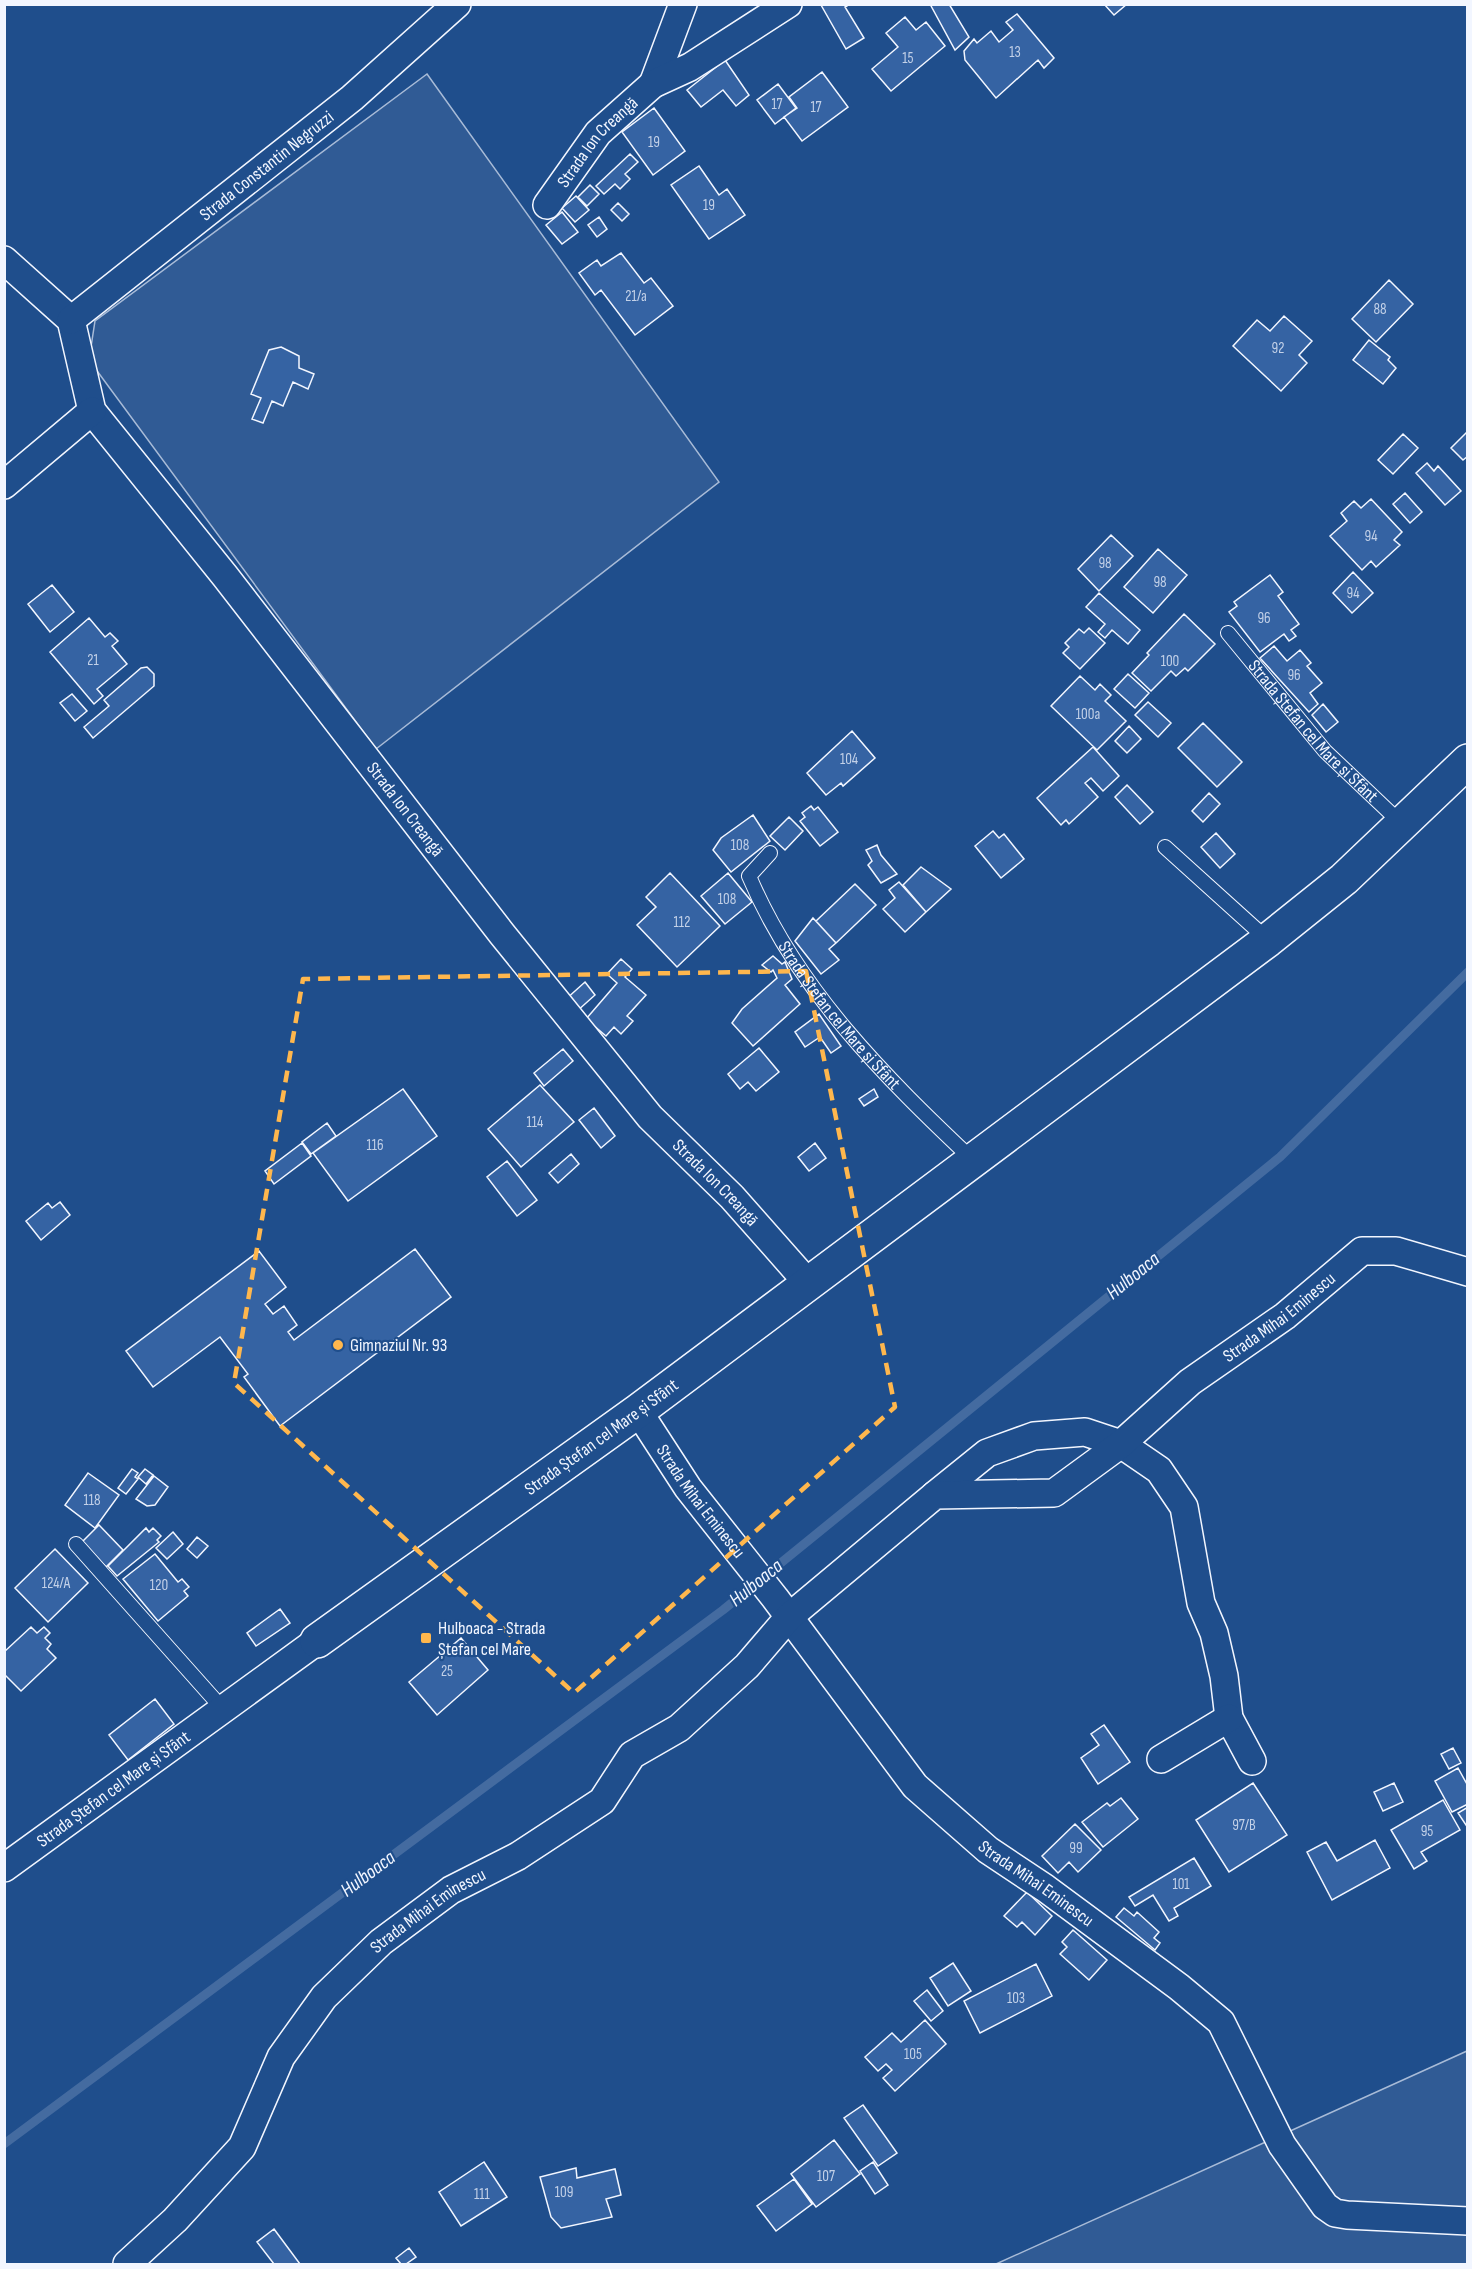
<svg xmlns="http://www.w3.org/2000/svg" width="1472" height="2269" font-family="'Sofia Sans Condensed',sans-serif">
<rect width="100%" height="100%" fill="#1f4e8c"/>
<path fill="#305b95" stroke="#a8bbd7" stroke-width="1.5" d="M 427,74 L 719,482 L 376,749 L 89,360 L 95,321 Z
M 1467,2051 L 1467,2264 L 996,2264 Z"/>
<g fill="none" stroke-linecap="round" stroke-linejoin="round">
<path stroke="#446ba0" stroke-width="9" d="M 4,2144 L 723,1610 L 1280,1157 L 1468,972"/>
</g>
<path fill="#3563a3" stroke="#f2f6ff" stroke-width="1.5" d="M 850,4 L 845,7 L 864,38 L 846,49 L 821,5 Z
M 930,4 L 949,4 L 969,37 L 955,50 Z
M 1104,4 L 1127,4 L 1114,15 Z
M 1017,14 L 1054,58 L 1044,68 L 1038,60 L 996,98 L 965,60 L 964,51 L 974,39 L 977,43 L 991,31 L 999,42 L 1013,30 L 1006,22 Z
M 905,17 L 916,30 L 926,22 L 945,46 L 891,91 L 872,69 L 898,47 L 886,33 Z
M 725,60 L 749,95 L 736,106 L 723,90 L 701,107 L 687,90 Z
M 822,72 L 848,107 L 802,141 L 784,117 L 797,108 L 789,97 Z
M 778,84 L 796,108 L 775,124 L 757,100 Z
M 654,108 L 685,151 L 653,175 L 622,132 Z
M 630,154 L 638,162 L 625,174 L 630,179 L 620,189 L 615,184 L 604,194 L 596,186 Z
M 699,166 L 719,195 L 727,189 L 745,215 L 709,239 L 671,185 Z
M 590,185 L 599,194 L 587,206 L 578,197 Z
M 576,196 L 589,210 L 575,222 L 562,208 Z
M 618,203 L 629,214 L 622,221 L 611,210 Z
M 562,212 L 578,232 L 562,244 L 546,225 Z
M 599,217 L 607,229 L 597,237 L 588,225 Z
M 621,253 L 644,283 L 651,278 L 673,306 L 635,335 L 601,290 L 595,295 L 579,273 L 597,260 L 601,266 Z
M 1389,280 L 1413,304 L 1376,342 L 1352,319 Z
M 1284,316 L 1312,341 L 1299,355 L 1307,363 L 1281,391 L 1233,346 L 1257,320 L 1270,331 Z
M 1369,340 L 1390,357 L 1388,360 L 1396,368 L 1383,384 L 1353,360 Z
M 281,347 L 299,356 L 299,368 L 314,374 L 308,389 L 293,382 L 283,406 L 272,401 L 263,423 L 252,419 L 261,398 L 251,394 L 269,350 Z
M 1468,431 L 1468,456 L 1463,460 L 1451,448 Z
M 1403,434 L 1418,448 L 1393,474 L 1378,460 Z
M 1427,463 L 1434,471 L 1438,466 L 1461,491 L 1445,505 L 1416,473 Z
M 1405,493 L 1422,512 L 1410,523 L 1393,504 Z
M 1371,499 L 1402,532 L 1394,540 L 1400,545 L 1376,567 L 1371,561 L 1362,570 L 1330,536 L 1347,521 L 1341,513 L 1354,501 L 1361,508 Z
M 1111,535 L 1133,556 L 1099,591 L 1078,569 Z
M 1158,549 L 1187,575 L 1153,613 L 1124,587 Z
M 1353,572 L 1373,593 L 1352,613 L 1333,593 Z
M 1270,575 L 1283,592 L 1278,596 L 1299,624 L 1291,630 L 1296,636 L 1289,641 L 1284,634 L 1260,652 L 1229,612 L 1237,606 L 1234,602 Z
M 52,585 L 74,612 L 50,632 L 28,604 Z
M 1099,593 L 1140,630 L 1128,644 L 1112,630 L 1105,638 L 1098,632 L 1105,624 L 1086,607 Z
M 1184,614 L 1215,644 L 1188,671 L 1185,668 L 1176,676 L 1171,671 L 1151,691 L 1132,673 L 1149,655 L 1147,653 Z
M 89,618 L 105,637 L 110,633 L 118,641 L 112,646 L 127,664 L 97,689 L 103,696 L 94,704 L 50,652 Z
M 1089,628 L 1105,643 L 1080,669 L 1063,653 L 1069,647 L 1065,643 L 1079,629 L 1084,633 Z
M 1274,646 L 1287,661 L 1300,650 L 1311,663 L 1307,666 L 1322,683 L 1310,693 L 1318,704 L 1309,712 L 1260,658 Z
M 147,667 L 154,674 L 154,686 L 93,738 L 84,727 L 109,706 L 104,700 L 141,668 Z
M 1128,674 L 1149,693 L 1135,708 L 1114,689 Z
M 1080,676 L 1095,690 L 1100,684 L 1111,695 L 1105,701 L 1126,721 L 1097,750 L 1051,706 Z
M 72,694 L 87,711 L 75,721 L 60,703 Z
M 1148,702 L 1171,723 L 1158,737 L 1135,715 Z
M 1323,704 L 1338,722 L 1326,732 L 1312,715 Z
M 1203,723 L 1242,762 L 1217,787 L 1178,748 Z
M 1129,726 L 1141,739 L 1127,753 L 1115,741 Z
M 852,731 L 875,758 L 843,786 L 841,783 L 826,795 L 807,773 Z
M 1093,747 L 1119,776 L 1103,791 L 1091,778 L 1085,783 L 1098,797 L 1069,824 L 1066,820 L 1061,825 L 1037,798 Z
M 1127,785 L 1153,812 L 1140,824 L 1115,797 Z
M 1209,793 L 1220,804 L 1203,822 L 1192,811 Z
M 811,806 L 814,810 L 818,807 L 838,832 L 820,846 L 800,821 L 805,817 L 802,813 Z
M 753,815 L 770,841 L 731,872 L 713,850 L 721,838 Z
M 789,817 L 803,831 L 785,850 L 770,836 Z
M 993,831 L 999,838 L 1004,834 L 1024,859 L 1001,878 L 975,846 Z
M 1216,833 L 1235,854 L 1220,868 L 1201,847 Z
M 877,845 L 881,855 L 897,874 L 881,883 L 868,865 L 872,861 L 866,850 Z
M 921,867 L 951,889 L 926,912 L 903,885 Z
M 670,873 L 720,926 L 677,967 L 637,925 L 656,907 L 646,897 Z
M 728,873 L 752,902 L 725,924 L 701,896 Z
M 899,882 L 926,912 L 905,932 L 883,909 L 895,898 L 889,890 Z
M 855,884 L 876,905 L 836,943 L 816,921 Z
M 813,918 L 836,943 L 829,949 L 839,960 L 821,974 L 795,941 Z
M 773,956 L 782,964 L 785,962 L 792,979 L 785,985 L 800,1004 L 753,1046 L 732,1023 L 742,1009 L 777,978 L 773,970 L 771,972 L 762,965 Z
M 621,959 L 632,969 L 625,977 L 646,995 L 627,1016 L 633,1021 L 621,1034 L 614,1027 L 606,1036 L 586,1019 L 617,983 L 607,974 Z
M 585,982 L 595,995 L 576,1012 L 565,1000 Z
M 819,1014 L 841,1046 L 831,1053 L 820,1037 L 805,1047 L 795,1032 Z
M 759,1048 L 779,1072 L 756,1091 L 748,1082 L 740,1089 L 728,1074 Z
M 563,1049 L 573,1061 L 544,1086 L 534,1073 Z
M 540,1085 L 574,1122 L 521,1167 L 488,1129 Z
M 403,1089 L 437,1136 L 348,1201 L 313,1153 Z
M 874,1089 L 878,1097 L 864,1106 L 859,1099 Z
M 594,1108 L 615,1136 L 601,1148 L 579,1120 Z
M 327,1123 L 336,1136 L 311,1154 L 302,1142 Z
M 302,1143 L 311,1156 L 274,1184 L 265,1171 Z
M 815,1143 L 826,1158 L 809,1171 L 798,1157 Z
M 571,1154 L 579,1164 L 558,1183 L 549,1173 Z
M 507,1161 L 537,1200 L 517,1216 L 487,1177 Z
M 60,1202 L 70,1215 L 41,1240 L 26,1221 L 48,1203 L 52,1208 Z
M 415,1249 L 451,1297 L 280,1426 L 244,1377 L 248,1374 L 220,1337 L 153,1387 L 126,1351 L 259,1251 L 286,1287 L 265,1304 L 273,1314 L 284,1306 L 297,1325 L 288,1332 L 294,1340 Z
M 132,1469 L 138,1473 L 135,1477 L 138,1479 L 126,1494 L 118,1488 Z
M 145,1469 L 153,1475 L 146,1484 L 138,1477 Z
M 88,1473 L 119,1495 L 95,1528 L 65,1505 Z
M 154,1476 L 168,1487 L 155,1505 L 147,1506 L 136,1499 Z
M 99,1525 L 123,1550 L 106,1567 L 82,1542 Z
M 146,1528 L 149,1532 L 153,1528 L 161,1536 L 157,1540 L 159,1542 L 117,1576 L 108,1566 Z
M 173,1532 L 183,1544 L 167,1559 L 156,1548 Z
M 197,1537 L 208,1546 L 197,1558 L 187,1549 Z
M 55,1549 L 88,1583 L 48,1622 L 15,1588 Z
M 155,1554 L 178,1582 L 182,1579 L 189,1587 L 184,1591 L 188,1596 L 158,1621 L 123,1579 Z
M 280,1609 L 290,1623 L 256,1646 L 247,1633 Z
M 31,1627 L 37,1633 L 44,1627 L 50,1633 L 45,1638 L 51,1644 L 47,1649 L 56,1658 L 21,1691 L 4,1674 L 4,1652 Z
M 461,1638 L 488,1670 L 437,1715 L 409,1682 Z
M 155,1699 L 174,1724 L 128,1760 L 109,1735 Z
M 1104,1725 L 1130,1762 L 1098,1784 L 1081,1758 L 1099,1745 L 1091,1734 Z
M 1453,1748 L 1461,1763 L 1449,1769 L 1441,1754 Z
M 1458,1768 L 1468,1786 L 1468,1804 L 1452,1812 L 1435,1781 Z
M 1253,1783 L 1287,1835 L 1229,1872 L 1196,1820 Z
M 1394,1783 L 1403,1802 L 1383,1811 L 1374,1792 Z
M 1121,1798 L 1138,1819 L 1103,1847 L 1082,1822 L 1107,1803 L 1110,1806 Z
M 1443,1800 L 1460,1830 L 1421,1852 L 1427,1861 L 1414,1869 L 1391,1830 Z
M 1468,1807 L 1468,1828 L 1458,1813 Z
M 1075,1824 L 1101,1850 L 1078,1872 L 1069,1862 L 1058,1873 L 1042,1856 Z
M 1375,1840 L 1390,1868 L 1332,1900 L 1307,1852 L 1326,1842 L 1337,1861 Z
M 1194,1858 L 1211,1886 L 1174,1908 L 1178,1916 L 1169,1921 L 1153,1895 L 1135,1906 L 1129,1897 Z
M 1027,1892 L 1052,1916 L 1035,1935 L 1022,1922 L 1017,1927 L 1004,1916 Z
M 1124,1908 L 1134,1916 L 1137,1912 L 1159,1932 L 1154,1938 L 1160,1943 L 1155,1950 L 1116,1917 Z
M 1073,1930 L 1107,1960 L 1089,1980 L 1060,1954 L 1067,1947 L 1062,1942 Z
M 953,1963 L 971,1991 L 948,2006 L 930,1978 Z
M 1036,1964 L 1052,1996 L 980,2033 L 964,2001 Z
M 927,1990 L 943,2011 L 931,2021 L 914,2001 Z
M 925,2020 L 946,2044 L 895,2091 L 883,2078 L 892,2070 L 886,2064 L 878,2071 L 865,2057 L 892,2033 L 901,2042 Z
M 863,2105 L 897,2153 L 878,2166 L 844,2118 Z
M 834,2140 L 860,2174 L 816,2207 L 791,2174 Z
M 484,2162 L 507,2197 L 461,2226 L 439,2192 Z
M 873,2162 L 888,2185 L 875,2194 L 860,2171 Z
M 576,2168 L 577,2178 L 615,2169 L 621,2195 L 606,2199 L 612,2217 L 561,2228 L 551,2217 L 540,2177 Z
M 794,2179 L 812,2204 L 776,2231 L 757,2206 Z
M 274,2229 L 300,2264 L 274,2264 L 257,2242 Z
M 409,2248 L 416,2257 L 406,2264 L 401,2264 L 396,2258 Z"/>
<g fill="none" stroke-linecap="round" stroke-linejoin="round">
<g stroke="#f2f6ff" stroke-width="16">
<g id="lane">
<path id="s1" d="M 1228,633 L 1325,751 L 1403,825"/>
<path d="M 1165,847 L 1268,940"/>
<path id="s2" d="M 770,853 L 749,876 C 797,990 885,1077 974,1161"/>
<path d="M 76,1544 L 222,1708"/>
</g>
</g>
<g stroke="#f2f6ff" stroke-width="30">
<g id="street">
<path d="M 653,84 L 683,4"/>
<path id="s3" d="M 547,205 L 598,133 L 653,84 L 690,67 L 788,4"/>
<path id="s4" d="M 4,260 L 71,320 L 92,411 L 225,576 L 502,934 L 650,1117 L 732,1197 L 808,1283"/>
<path id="s5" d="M 71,320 L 352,98 L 457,4"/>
<path d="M 4,485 L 92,411"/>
<path id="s6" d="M 638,1411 L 688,1488 L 775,1598 L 915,1786 L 988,1850 L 1045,1888 L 1179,1987 L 1221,2022 L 1282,2145 L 1325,2206 L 1335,2213 L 1347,2215 L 1468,2221"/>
<path d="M 935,1495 L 987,1453 L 1034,1436 L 1085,1432 L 1121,1444 L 1159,1470 L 1184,1507 L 1201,1603 L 1214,1633 L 1224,1676 L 1229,1718 L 1252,1761"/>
<path d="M 1161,1759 L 1229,1718"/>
<path id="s7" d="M 4,1868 L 317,1641"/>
<path id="s8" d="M 127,2264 L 175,2220 L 242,2147 L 281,2057 L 324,1997 L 381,1942 L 451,1890 L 518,1856 L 602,1801 L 632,1755 L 679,1728 L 747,1666 L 789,1617 L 935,1495 L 1054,1493 L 1121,1444 L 1190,1382 L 1285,1316 L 1362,1251 L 1396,1251 L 1468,1272"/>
</g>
</g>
<g stroke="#f2f6ff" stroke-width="36">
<g id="secondary">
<path id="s9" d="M 317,1641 L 638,1411 L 1268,940 L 1344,879 L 1468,761"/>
</g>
</g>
<use href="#lane" stroke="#1f4e8c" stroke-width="14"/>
<use href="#street" stroke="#1f4e8c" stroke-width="27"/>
<use href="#secondary" stroke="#1f4e8c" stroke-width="33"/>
</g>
<path fill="none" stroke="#ffb74d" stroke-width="4.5" stroke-dasharray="12 8" stroke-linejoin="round" d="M 806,971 L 895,1407 L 574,1693 L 234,1383 L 303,979 Z"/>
<g fill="#ffb74d" stroke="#1f4e8c" stroke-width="2">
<circle cx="338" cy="1345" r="6"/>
<rect x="420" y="1632" width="12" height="12" rx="3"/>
</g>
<g text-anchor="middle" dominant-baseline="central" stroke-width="4.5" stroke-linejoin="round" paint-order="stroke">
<g font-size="15" fill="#c3d1e8">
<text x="1015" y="52">13</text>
<text x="908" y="58">15</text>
<text x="777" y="104">17</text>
<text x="816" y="107">17</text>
<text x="654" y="142">19</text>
<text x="709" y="205">19</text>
<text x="636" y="296">21/a</text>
<text x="1380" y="309">88</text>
<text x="1278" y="348">92</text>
<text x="1371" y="536">94</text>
<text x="1105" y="563">98</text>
<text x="1160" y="582">98</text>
<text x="1353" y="593">94</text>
<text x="1264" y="618">96</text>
<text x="93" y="660">21</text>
<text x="1170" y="661">100</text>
<text x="1294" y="675">96</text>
<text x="1088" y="714">100a</text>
<text x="849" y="759">104</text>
<text x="740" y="845">108</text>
<text x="727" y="899">108</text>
<text x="682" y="922">112</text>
<text x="535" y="1122">114</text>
<text x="375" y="1145">116</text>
<text x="92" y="1500">118</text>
<text x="56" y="1583">124/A</text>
<text x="159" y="1585">120</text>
<text x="447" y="1671">25</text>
<text x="1244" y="1825">97/B</text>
<text x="1427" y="1831">95</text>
<text x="1076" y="1848">99</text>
<text x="1181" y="1884">101</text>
<text x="1016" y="1998">103</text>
<text x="913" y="2054">105</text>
<text x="826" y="2176">107</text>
<text x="564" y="2192">109</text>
<text x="482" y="2194">111</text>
</g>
<g font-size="18" fill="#f2f6ff" stroke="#1f4e8c">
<text stroke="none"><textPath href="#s3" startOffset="81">Strada Ion Creangă</textPath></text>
<text stroke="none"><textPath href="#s5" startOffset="249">Strada Constantin Negruzzi</textPath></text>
<text stroke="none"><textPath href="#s1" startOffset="130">Strada Ștefan cel Mare și Sfânt</textPath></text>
<text stroke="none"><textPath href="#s4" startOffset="690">Strada Ion Creangă</textPath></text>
<text stroke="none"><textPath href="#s2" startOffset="198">Strada Ștefan cel Mare și Sfânt</textPath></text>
<text stroke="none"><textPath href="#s4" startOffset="1176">Strada Ion Creangă</textPath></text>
<text stroke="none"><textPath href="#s8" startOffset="1539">Strada Mihai Eminescu</textPath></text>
<text stroke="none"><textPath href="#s9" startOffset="350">Strada Ștefan cel Mare și Sfânt</textPath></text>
<text stroke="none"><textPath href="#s6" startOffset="110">Strada Mihai Eminescu</textPath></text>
<text stroke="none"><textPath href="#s7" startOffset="135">Strada Ștefan cel Mare și Sfânt</textPath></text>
<text stroke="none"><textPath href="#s6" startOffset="622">Strada Mihai Eminescu</textPath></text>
<text stroke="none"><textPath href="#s8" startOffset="472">Strada Mihai Eminescu</textPath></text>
</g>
<g font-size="18" fill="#f2f6ff" stroke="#1f4e8c" text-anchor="start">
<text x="350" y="1345">Gimnaziul Nr. 93</text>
<text x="438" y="1628">Hulboaca - Strada<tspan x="438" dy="21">Ștefan cel Mare</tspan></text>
</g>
<g font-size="20" font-style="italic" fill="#f2f6ff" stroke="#1f4e8c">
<text transform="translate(1133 1276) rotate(-39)">Hulboaca</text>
<text transform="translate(756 1583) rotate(-39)">Hulboaca</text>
<text transform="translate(368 1874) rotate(-37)">Hulboaca</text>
</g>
</g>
<rect width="1472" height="2269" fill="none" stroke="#f2f6ff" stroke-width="12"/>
</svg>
